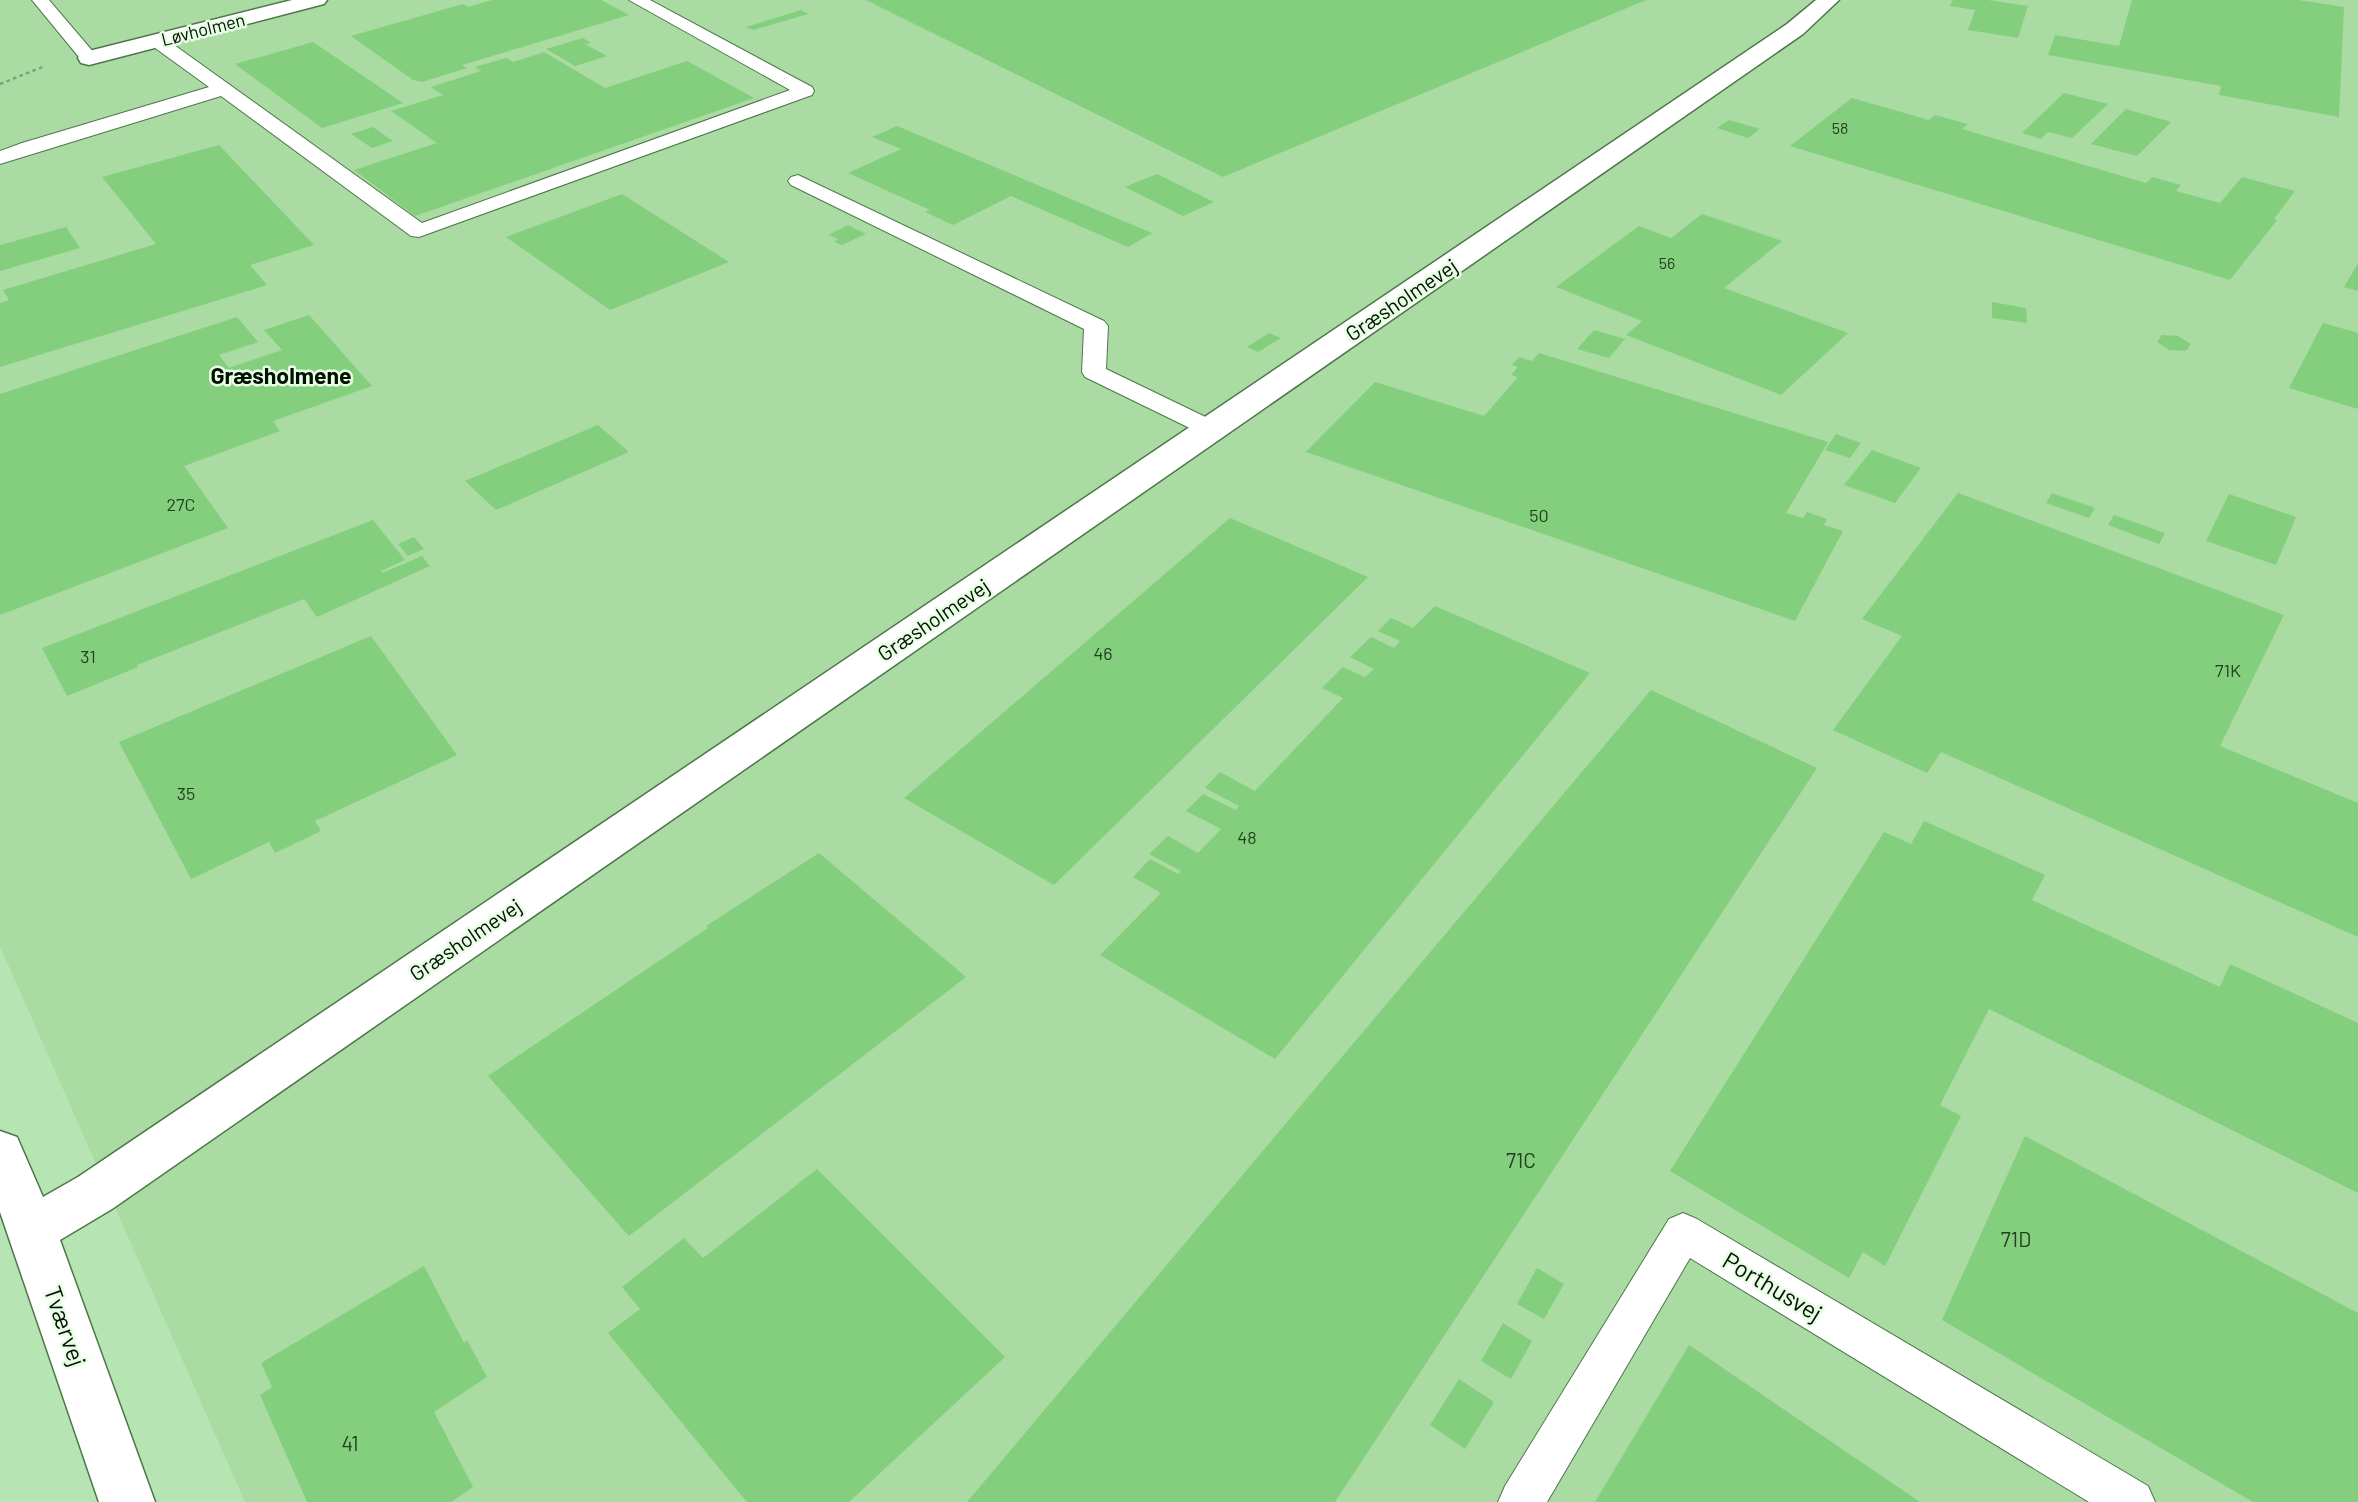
<svg xmlns="http://www.w3.org/2000/svg" width="2358" height="1502" font-family="Barlow,sans-serif">
<rect width="100%" height="100%" fill="#b6e4b2"/>
<path fill="#a9dba3" d="M 0,0 L 2358,0 L 2358,1502 L 245,1502 L 0,946 Z"/>
<path fill="#84cf7d" d="M 492,0 L 601,0 L 629,15 L 462,65 L 467,68 L 422,82 L 413,80 L 351,36 L 463,4 L 468,7 Z
M 866,0 L 1646,0 L 1223,177 Z
M 1953,0 L 1988,0 L 2028,6 L 2018,38 L 1968,30 L 1975,10 L 1950,6 Z
M 2132,0 L 2298,0 L 2344,7 L 2339,117 L 2219,95 L 2221,86 L 2048,55 L 2055,35 L 2119,46 Z
M 801,10 L 808,14 L 753,30 L 746,27 Z
M 583,38 L 591,43 L 585,44 L 607,56 L 575,66 L 546,49 Z
M 313,42 L 403,103 L 322,128 L 235,64 Z
M 544,52 L 605,88 L 687,61 L 754,98 L 415,216 L 354,170 L 437,143 L 391,111 L 443,95 L 431,87 L 481,71 L 475,67 L 506,58 L 513,62 Z
M 2064,93 L 2108,104 L 2072,138 L 2048,132 L 2041,139 L 2022,133 Z
M 1852,98 L 1929,120 L 1935,115 L 1968,124 L 1962,129 L 2146,183 L 2152,177 L 2181,185 L 2176,191 L 2220,203 L 2242,177 L 2295,191 L 2274,219 L 2277,220 L 2230,280 L 1790,146 Z
M 2126,109 L 2171,122 L 2137,156 L 2091,144 Z
M 1729,120 L 1760,129 L 1748,138 L 1717,128 Z
M 897,126 L 1152,233 L 1128,247 L 1011,196 L 953,225 L 925,212 L 930,210 L 848,173 L 901,149 L 872,137 Z
M 373,127 L 393,141 L 372,148 L 351,134 Z
M 219,145 L 314,245 L 250,265 L 267,285 L 0,367 L 0,303 L 9,300 L 3,290 L 156,244 L 102,177 Z
M 1157,174 L 1214,202 L 1183,216 L 1125,187 Z
M 622,194 L 729,262 L 610,310 L 506,237 Z
M 1702,214 L 1782,241 L 1724,288 L 1848,333 L 1781,395 L 1626,335 L 1642,321 L 1556,287 L 1639,226 L 1671,238 Z
M 848,225 L 866,234 L 842,245 L 834,242 L 838,239 L 828,235 Z
M 66,227 L 80,248 L 0,271 L 0,245 Z
M 2358,263 L 2358,291 L 2344,287 Z
M 1992,302 L 2026,308 L 2027,323 L 1992,318 Z
M 309,315 L 372,386 L 273,421 L 280,431 L 184,466 L 228,528 L 0,615 L 0,394 L 237,317 L 258,342 L 219,355 L 229,368 L 282,350 L 264,330 Z
M 2323,323 L 2358,333 L 2358,409 L 2289,388 Z
M 1594,330 L 1625,339 L 1609,358 L 1577,349 Z
M 1269,333 L 1281,338 L 1258,352 L 1247,347 Z
M 2162,335 L 2178,336 L 2191,344 L 2186,351 L 2169,350 L 2157,342 Z
M 1539,353 L 1828,442 L 1786,513 L 1803,518 L 1807,512 L 1827,519 L 1824,525 L 1843,531 L 1795,621 L 1306,452 L 1375,382 L 1484,416 L 1518,377 L 1511,375 L 1518,367 L 1512,365 L 1519,357 L 1532,361 Z
M 598,425 L 629,452 L 496,510 L 465,481 Z
M 1836,434 L 1861,443 L 1850,458 L 1825,450 Z
M 1872,450 L 1921,468 L 1895,503 L 1844,485 Z
M 1958,493 L 2284,615 L 2220,746 L 2358,803 L 2358,937 L 1941,752 L 1927,773 L 1833,730 L 1902,636 L 1862,619 Z
M 2052,493 L 2095,508 L 2089,518 L 2046,503 Z
M 2229,494 L 2296,517 L 2276,565 L 2206,541 Z
M 2114,515 L 2165,533 L 2159,544 L 2108,525 Z
M 1230,518 L 1368,577 L 1054,885 L 904,798 Z
M 373,520 L 405,560 L 381,571 L 382,573 L 422,556 L 430,566 L 317,617 L 304,599 L 137,665 L 138,667 L 67,696 L 42,648 Z
M 414,537 L 424,549 L 408,556 L 398,544 Z
M 1435,606 L 1590,673 L 1275,1059 L 1100,955 L 1161,893 L 1133,877 L 1150,859 L 1178,874 L 1181,871 L 1149,854 L 1168,836 L 1198,853 L 1221,829 L 1186,811 L 1203,794 L 1236,810 L 1239,806 L 1205,788 L 1220,772 L 1255,791 L 1343,698 L 1322,688 L 1343,667 L 1365,677 L 1374,669 L 1350,657 L 1371,637 L 1394,648 L 1400,641 L 1378,631 L 1391,618 L 1413,628 Z
M 371,636 L 457,755 L 315,821 L 321,831 L 275,853 L 269,842 L 191,879 L 119,742 Z
M 1651,690 L 1817,768 L 1335,1502 L 967,1502 Z
M 1924,821 L 2045,875 L 2032,900 L 2220,987 L 2230,964 L 2358,1023 L 2358,1193 L 1989,1009 L 1940,1105 L 1961,1116 L 1885,1266 L 1863,1252 L 1849,1278 L 1670,1171 L 1884,832 L 1911,844 Z
M 819,853 L 966,977 L 629,1236 L 488,1076 L 708,928 L 706,926 Z
M 2025,1136 L 2358,1313 L 2358,1502 L 2253,1502 L 1942,1320 Z
M 817,1169 L 1005,1357 L 849,1502 L 747,1502 L 608,1333 L 640,1309 L 622,1287 L 684,1238 L 703,1258 Z
M 424,1266 L 464,1343 L 467,1340 L 487,1377 L 434,1412 L 473,1487 L 451,1502 L 307,1502 L 260,1395 L 272,1387 L 261,1363 Z
M 1537,1268 L 1564,1284 L 1544,1319 L 1517,1304 Z
M 1503,1323 L 1532,1341 L 1511,1379 L 1481,1361 Z
M 1689,1345 L 1920,1502 L 1595,1502 Z
M 1459,1379 L 1494,1402 L 1465,1449 L 1430,1425 Z"/>
<g fill="none" stroke-linecap="round" stroke-linejoin="round">
<g stroke="#4d7749" stroke-width="2">
<path id="service" d="M 32,0 L 49,0 L 95,54 L 98,58 L 95,62 L 83,62 Z
M 629,0 L 650,0 L 812,87 L 814,91 L 812,95 L 419,237 L 411,236 L 221,96 L 0,164 L 0,151 L 22,143 L 209,87 L 151,45 L 148,41 L 151,37 L 163,37 L 422,223 L 790,90 Z
M 798,175 L 1104,321 L 1108,326 L 1106,369 L 1220,424 L 1224,429 L 1220,434 L 1211,437 L 1202,434 L 1085,377 L 1082,372 L 1084,329 L 791,185 L 788,181 L 791,177 Z
M 1683,1213 L 1697,1219 L 2148,1486 L 2155,1502 L 2089,1502 L 1690,1258 L 1547,1502 L 1498,1502 L 1505,1486 L 1669,1219 Z"/>
</g>
<g stroke="#4d7749" stroke-width="3">
<path id="minor" d="M 292,0 L 327,0 L 324,4 L 89,65 L 81,63 L 78,58 L 81,53 Z
M 1816,0 L 1839,0 L 1803,34 L 112,1209 L 60,1240 L 155,1502 L 99,1502 L 0,1212 L 0,1131 L 17,1137 L 43,1197 L 78,1177 L 1787,24 Z"/>
</g>
<path stroke="#7ca079" stroke-width="2.5" stroke-dasharray="3.5 3.5" stroke-linecap="butt" d="M 0,84 L 45,66"/>
<use href="#service" fill="#fff" fill-rule="evenodd"/>
<use href="#minor" fill="#fff" fill-rule="evenodd"/>
</g>
<g text-anchor="middle" dominant-baseline="central" stroke-width="5" stroke-linejoin="round" paint-order="stroke">
<g font-size="16" fill="#224021">
<text x="1840" y="127">58</text>
<text x="1667" y="262">56</text>
</g>
<g font-size="18" fill="#021002" stroke="#e7fee4">
<text transform="translate(203 29) rotate(-14)">Løvholmen</text>
</g>
<g font-size="18" fill="#224021">
<text x="181" y="504">27C</text>
<text x="1539" y="515">50</text>
<text x="1103" y="653">46</text>
<text x="88" y="656">31</text>
<text x="2228" y="670">71K</text>
<text x="186" y="793">35</text>
<text x="1247" y="837">48</text>
</g>
<g font-size="21" fill="#021002" stroke="#e7fee4">
<text transform="translate(1401 299) rotate(-34)">Græsholmevej</text>
<text transform="translate(933 619) rotate(-34)">Græsholmevej</text>
<text transform="translate(465 939) rotate(-34)">Græsholmevej</text>
</g>
<g font-size="21" fill="#224021">
<text x="1521" y="1159">71C</text>
<text x="2016" y="1238">71D</text>
<text x="350" y="1442">41</text>
</g>
<g font-size="23" font-weight="bold" fill="#021002" stroke="#e7fee4">
<text x="281" y="375">Græsholmene</text>
</g>
<g font-size="24" fill="#021002" stroke="#e7fee4">
<text transform="translate(1773 1286) rotate(31)">Porthusvej</text>
<text transform="translate(66 1326) rotate(71)">Tværvej</text>
</g>
</g>
</svg>
